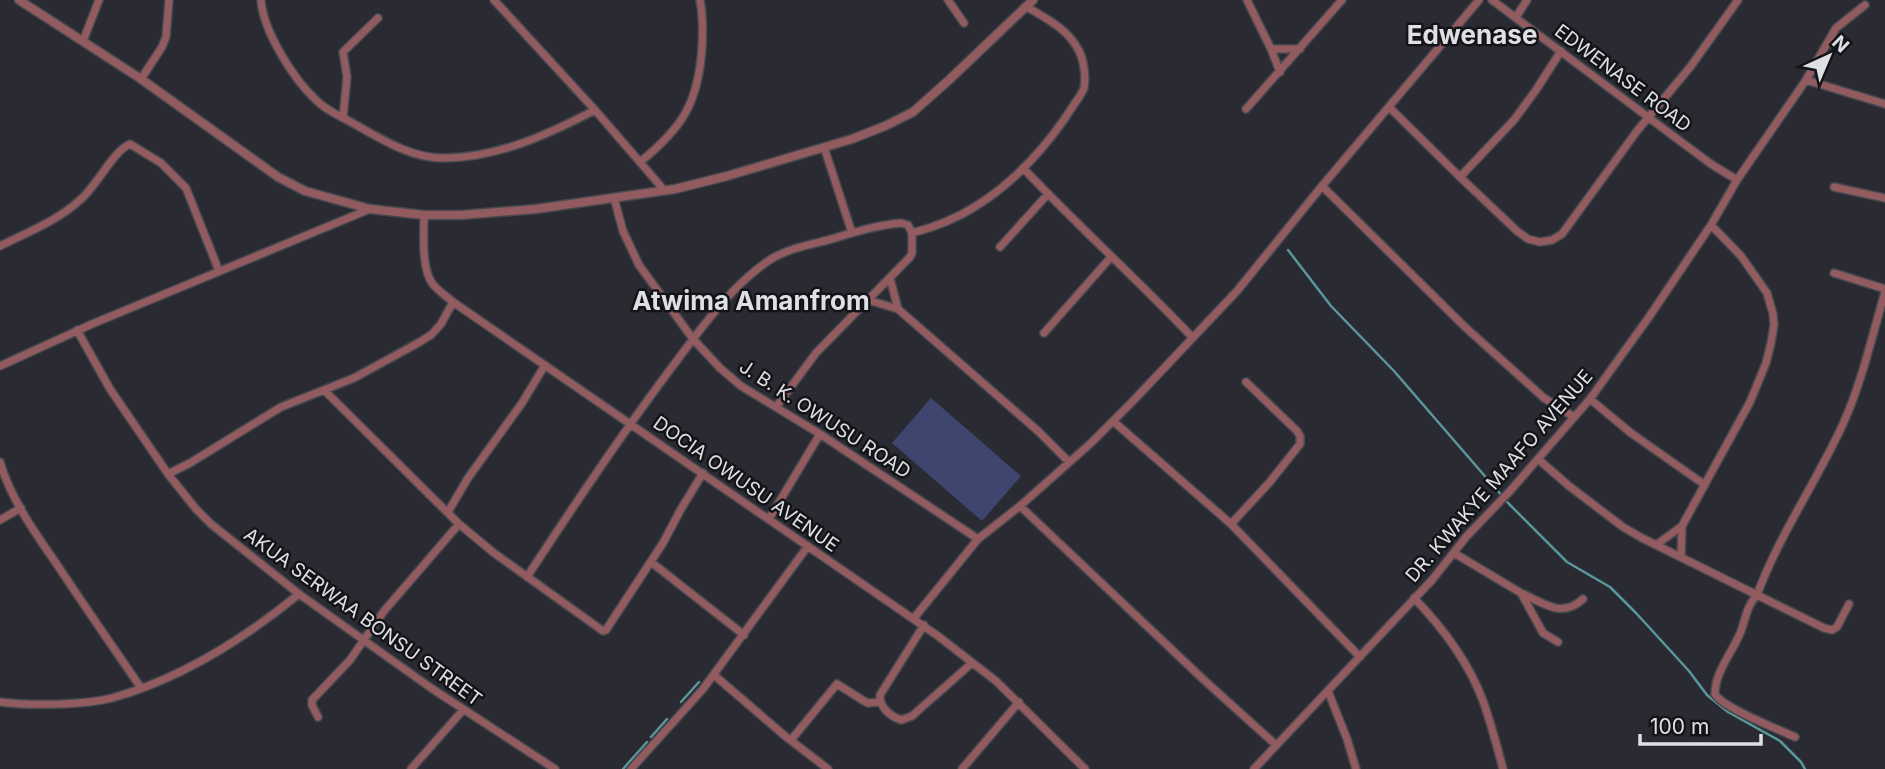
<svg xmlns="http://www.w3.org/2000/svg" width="1885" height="769" font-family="Inter,sans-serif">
<rect width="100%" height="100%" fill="#2a2b32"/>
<path fill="#3e456f" d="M 931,398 L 1021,476 L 982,521 L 892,443 Z"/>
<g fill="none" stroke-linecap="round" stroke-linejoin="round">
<path stroke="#59979d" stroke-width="2.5" d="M 1288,250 L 1331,306 L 1394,371 L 1509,504 L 1567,562 L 1610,587 L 1636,613 L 1689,671 L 1707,695 L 1728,712 L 1780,741 L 1801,762 L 1805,769
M 681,702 L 699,682
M 651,737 L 667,719
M 623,769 L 647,742"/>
<g stroke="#47484e" stroke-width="10">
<path id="minor" d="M 261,0 C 263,31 294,80 317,101 C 326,110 338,115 349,121 C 378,137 409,158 443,158 C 497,158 547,135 595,110
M 494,0 L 595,110 L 664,190
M 948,0 L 964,23
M 1247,0 L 1271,49 L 1280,72
M 1492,0 L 1680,141 L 1711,164 L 1737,180
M 1516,17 L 1527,0
M 83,41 L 99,0
M 1271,49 L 1300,49
M 141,79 L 162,47 L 166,37 L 169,0
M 1806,80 L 1836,28 L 1865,5
M 1390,108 L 1460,177 L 1517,231 L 1528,239 L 1540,242 L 1552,240 L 1562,234 L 1637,131 L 1691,66 L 1738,0
M 1246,109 L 1342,0
M 343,118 L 347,77 L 343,52 L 378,18
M 824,147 L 852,233
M 640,162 C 682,128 698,104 702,48 C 703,32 703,16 700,0
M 1023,168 C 1078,226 1137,279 1192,337
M 1460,177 L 1514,120 L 1536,90 L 1561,51
M 1322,186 L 1465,327 L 1544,398 L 1574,417
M 1834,187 L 1885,198
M 614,198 L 623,231 L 639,265 L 693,339 L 720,368 L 741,386 L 820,434 L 978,539
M 424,215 C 424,233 421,267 432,283 C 437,290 446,296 453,302 L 938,636 L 996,681 L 1085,769
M 0,246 C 28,232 57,221 80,200 C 97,186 113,151 130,144 L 161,163 L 186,188 L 219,271
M 1000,247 L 1048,194
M 1834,273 L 1885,289
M 890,278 L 898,309
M 868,300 L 898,309 L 1038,431 L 1069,462
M 77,330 L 110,389 L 168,474 L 196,509 L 211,524 L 299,594 L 431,688 L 555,769
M 1044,333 L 1111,257
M 0,366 L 92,324 L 370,209
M 325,391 L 459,524 L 494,553 L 603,631 L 606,630 L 663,543 L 681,509 L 703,473
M 1590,399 L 1631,433 L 1705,485
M 776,407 L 816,353 L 910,257 L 912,253 L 912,233
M 1113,421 L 1231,524 L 1360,657
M 1538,459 L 1569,486 L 1623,527 L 1642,538 L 1757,595 C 1746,607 1746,618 1741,631 C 1733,652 1715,671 1715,694 C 1723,708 1778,729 1795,737
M 0,462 C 11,500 36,534 58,566 C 85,607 113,647 141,688
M 168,474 L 190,463 L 281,407 L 354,378 L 418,343 L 431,335 L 441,324 L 453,302
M 1020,506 L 1204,680 L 1276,745
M 448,512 L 468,478 L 522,403 L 545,365
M 769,519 L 820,434
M 0,520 L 21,508
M 1231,524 L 1269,483 L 1300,444 L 1300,436 L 1297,431 L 1246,382
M 1656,545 L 1682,526 L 1750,402 L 1766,363 L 1771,343 L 1774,325 L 1773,314 L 1767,293 L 1741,256 L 1711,225
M 1454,553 L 1521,593 L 1543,633 L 1558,642
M 1681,557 L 1682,526
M 651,562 L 744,635
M 527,577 C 574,505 621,435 672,367 C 700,330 729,288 768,261 C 786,249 808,245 828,240 C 852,233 876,225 901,223 L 908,225 L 912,233 C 935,227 956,219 976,206 C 1015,182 1049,144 1073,106 C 1077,100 1082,94 1084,88 C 1086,78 1084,60 1079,51 C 1068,29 1047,19 1027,7
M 1521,593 C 1544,603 1561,619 1583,599
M 1414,598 C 1442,627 1469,663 1483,701 C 1491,723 1497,746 1503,769
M 1849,604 L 1837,627 L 1832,630 L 1824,628 L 1757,595 C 1779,535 1816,483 1843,424 C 1862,382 1872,336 1885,292
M 914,618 L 978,539 L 1020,506 L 1091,443 L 1132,402 L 1237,291 L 1322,186 L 1479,0
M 924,625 L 880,695 C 879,707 890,716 901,720 L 912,716 L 972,663
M 714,675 L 785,736 L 828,769
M 1328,691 L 1347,739 L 1356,769
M 0,702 C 29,706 84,705 112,698 C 180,679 245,638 299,594
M 318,717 L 312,705 L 312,700 L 350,660 L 384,611 L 459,524
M 791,740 L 837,684 L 864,701 L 868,703 L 880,702
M 411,769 L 463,710
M 631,769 L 703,689 L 808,546
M 962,769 L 1019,702
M 1254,769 L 1432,580 L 1466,537 L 1510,491 L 1590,399 L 1649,317 L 1711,225 L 1737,180 L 1806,80 L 1885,104"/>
</g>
<g stroke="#47484e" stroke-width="11">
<path id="tertiary" d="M 19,0 L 141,79 L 278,177 L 305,191 L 370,209 L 424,215 L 461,215 L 536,209 L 675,189 L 727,176 L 852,139 L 885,126 L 913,112 L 949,80 L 1033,0"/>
</g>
<use href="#minor" stroke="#915b60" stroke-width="7"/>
<use href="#tertiary" stroke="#915b60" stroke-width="8"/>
</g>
<g text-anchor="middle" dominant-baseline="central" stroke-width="5" stroke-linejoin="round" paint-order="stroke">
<g font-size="19" fill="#dfe0e4" stroke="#131417">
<text transform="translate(1623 78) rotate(37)">EDWENASE ROAD</text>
<text transform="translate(825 419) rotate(33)">J. B. K. OWUSU ROAD</text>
<text transform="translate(1499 476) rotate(-49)">DR. KWAKYE MAAFO AVENUE</text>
<text transform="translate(746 484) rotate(35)">DOCIA OWUSU AVENUE</text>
<text transform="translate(363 617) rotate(36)">AKUA SERWAA BONSU STREET</text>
</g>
<g font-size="26" font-weight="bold" fill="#dfe0e4" stroke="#131417">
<text x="1472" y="34">Edwenase</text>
<text x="751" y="300">Atwima Amanfrom</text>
</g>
</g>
<g transform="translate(1829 56) rotate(44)" stroke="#131417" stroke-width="5" paint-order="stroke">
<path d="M0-5L12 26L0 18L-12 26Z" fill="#dfe0e4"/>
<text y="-10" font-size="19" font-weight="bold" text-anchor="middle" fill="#dfe0e4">N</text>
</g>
<path d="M1640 734v10h121v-10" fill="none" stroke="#dfe0e4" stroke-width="3.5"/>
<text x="1650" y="734" font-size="21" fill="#dfe0e4" stroke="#131417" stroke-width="5" paint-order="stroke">100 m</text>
</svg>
